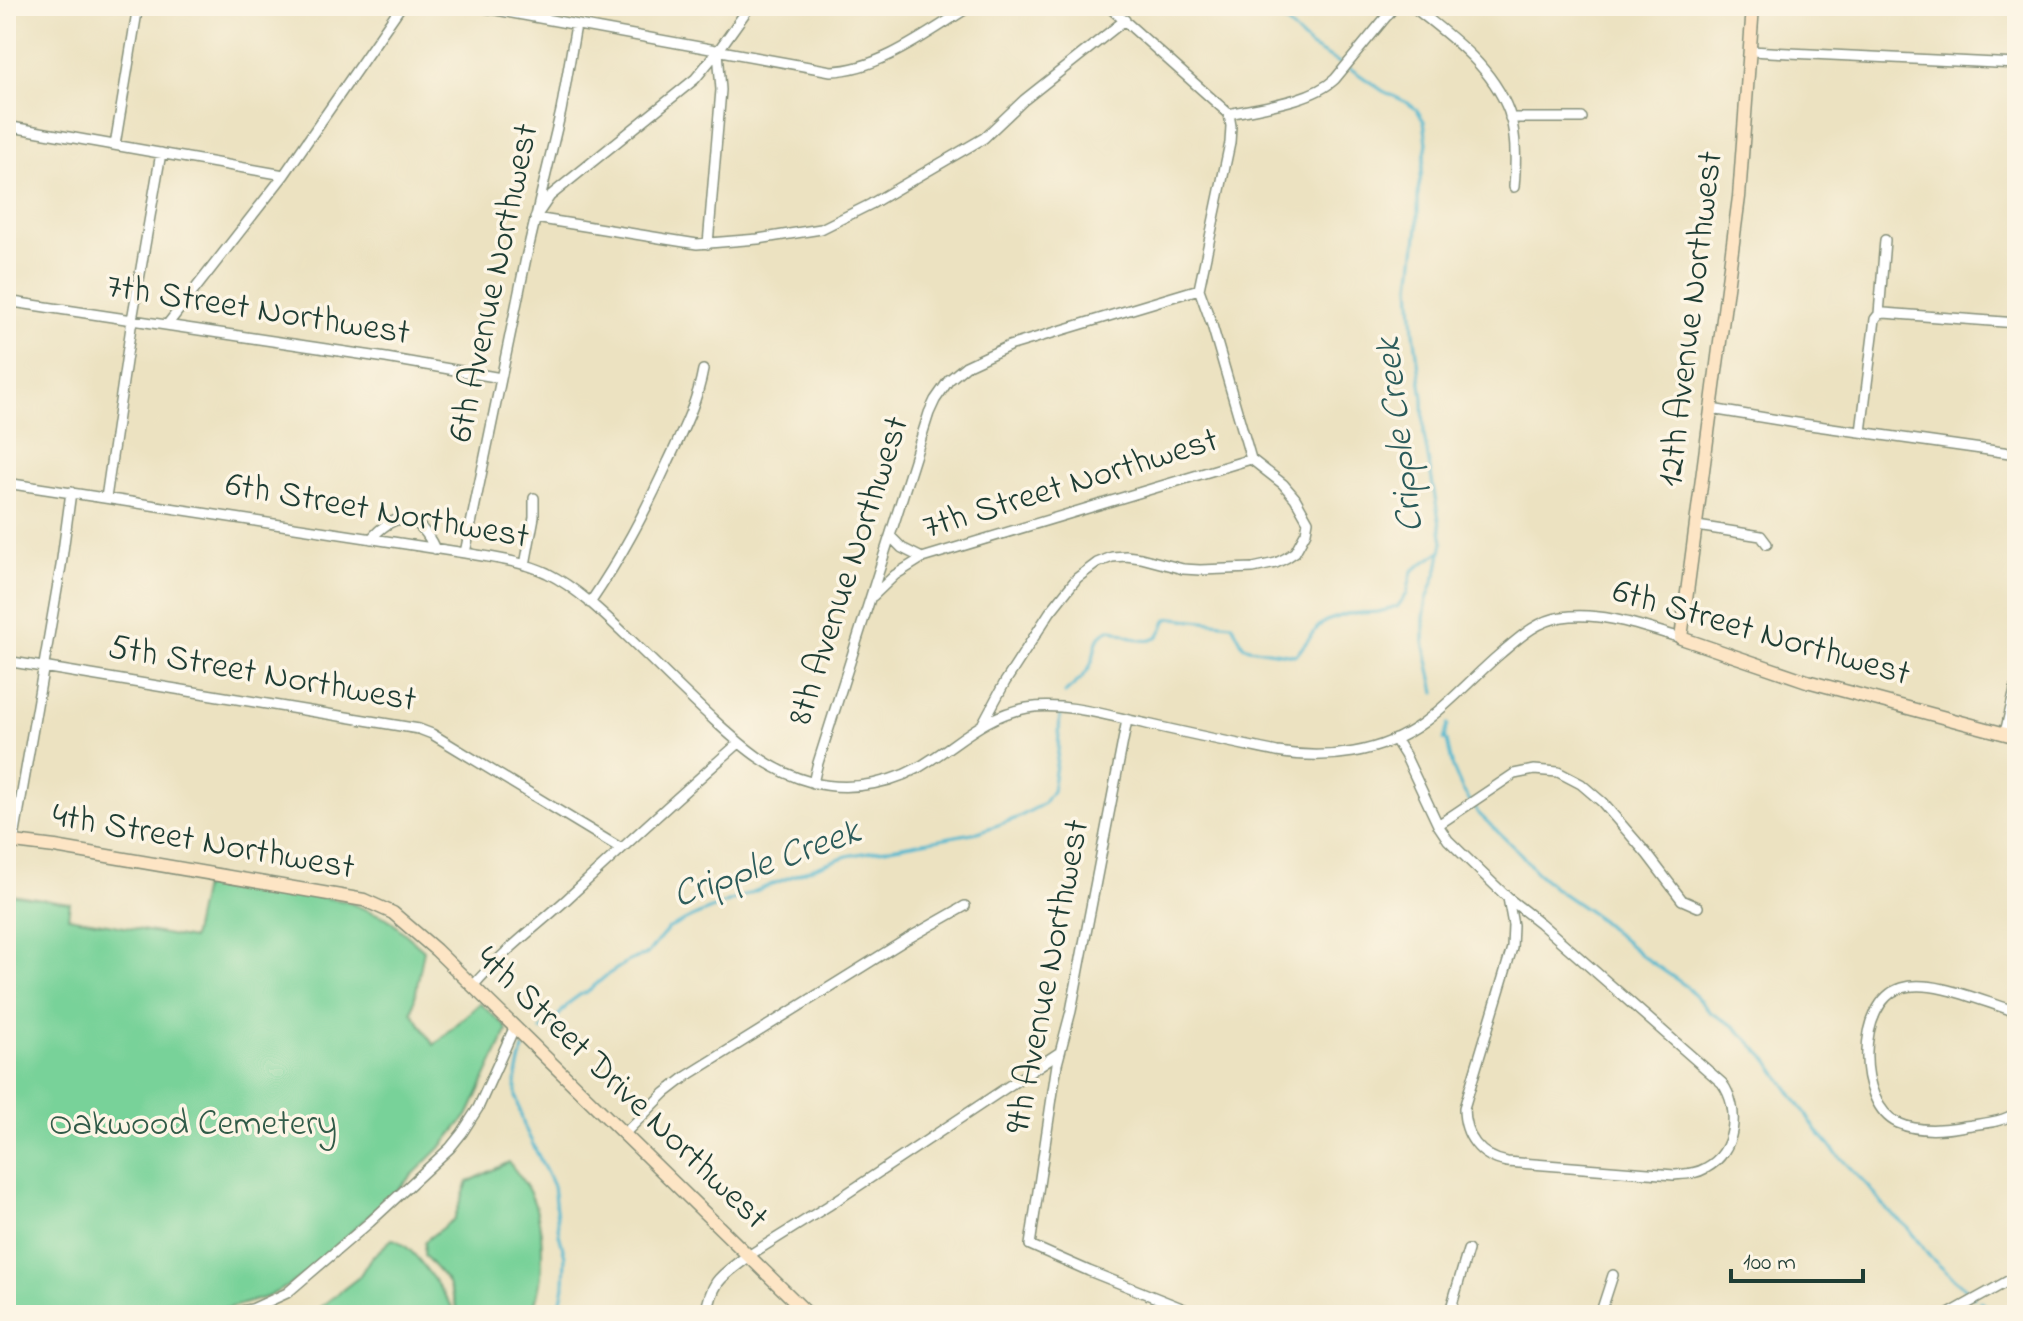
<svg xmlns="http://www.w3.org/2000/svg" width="2023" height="1321" font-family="'Indie Flower',sans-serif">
<rect width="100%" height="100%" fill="#fcf5e5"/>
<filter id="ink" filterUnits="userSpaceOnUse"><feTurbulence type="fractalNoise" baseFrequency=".0125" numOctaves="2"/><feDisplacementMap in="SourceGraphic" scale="16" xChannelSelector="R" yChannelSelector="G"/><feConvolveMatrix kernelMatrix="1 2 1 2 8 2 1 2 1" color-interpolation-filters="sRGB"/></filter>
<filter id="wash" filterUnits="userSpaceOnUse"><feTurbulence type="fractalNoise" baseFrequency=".006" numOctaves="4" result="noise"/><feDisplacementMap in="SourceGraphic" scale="32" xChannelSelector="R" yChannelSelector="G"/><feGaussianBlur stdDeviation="1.8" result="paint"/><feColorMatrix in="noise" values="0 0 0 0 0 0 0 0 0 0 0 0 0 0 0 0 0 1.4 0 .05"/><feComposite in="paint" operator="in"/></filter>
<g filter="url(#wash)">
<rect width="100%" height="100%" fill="#ece2c1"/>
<path fill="#78d299" stroke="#4c8866" stroke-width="2" d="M 205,877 L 241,885 L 345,901 L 387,918 L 424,950 L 412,1012 L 434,1045 L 480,1003 L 505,1026 L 507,1031 L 470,1112 L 445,1143 L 390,1197 L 306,1273 L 286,1287 L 267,1297 L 229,1308 L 111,1315 L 6,1315 L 6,910 L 11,894 L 70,903 L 68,917 L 192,939 Z
M 509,1162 C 516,1172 525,1182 530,1193 C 546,1226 546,1283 530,1315 L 460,1315 L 447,1281 L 424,1255 L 425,1241 L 454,1219 L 468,1182 Z
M 392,1239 C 413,1243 441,1291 454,1309 L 447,1315 L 310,1315 L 359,1277 L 370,1259 Z"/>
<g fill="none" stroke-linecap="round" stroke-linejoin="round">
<path stroke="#51b7cf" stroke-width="3" d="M 1269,6 L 1311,47 L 1354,71 L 1383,91 L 1408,103 L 1417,110 L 1424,121 L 1427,143 L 1418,191 L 1418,227 L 1411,285 L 1414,332 L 1423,398 L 1424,435 L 1443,542 L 1438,569 L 1427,599 L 1424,618 L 1424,642 L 1435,692
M 1065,693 C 1072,686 1084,678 1089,668 C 1099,653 1089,638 1111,629 C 1123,633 1146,647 1157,637 C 1161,634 1164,625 1167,619 L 1174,618 L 1232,624 L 1243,645 L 1249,648 L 1294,655 L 1298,653 L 1318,627 L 1326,621 L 1347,614 L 1378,612 L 1397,607 L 1407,594 L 1412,571 L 1441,551
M 1448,724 L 1444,740 L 1447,741 L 1453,768 L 1462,789 L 1478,813 L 1521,854 L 1535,871 L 1556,889 L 1594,915 L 1641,955 L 1686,986 L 1710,1012 L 1734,1026 L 1768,1060 L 1818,1132 L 1835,1152 L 1869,1187 L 1885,1208 L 1908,1228 L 1929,1256 L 1974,1297
M 541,1030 L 554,1021 L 570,1002 L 581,994 L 587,992 L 607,975 L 629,961 L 647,954 L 668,929 L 694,916 L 810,869 L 847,856 L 978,832 L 1017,818 L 1043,804 L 1052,791 L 1058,752 L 1060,714
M 523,1049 L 516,1080 L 516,1096 L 524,1126 L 553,1186 L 559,1234 L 565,1256 L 564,1286 L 558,1315
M 1980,1301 L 1995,1315"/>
</g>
</g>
<g filter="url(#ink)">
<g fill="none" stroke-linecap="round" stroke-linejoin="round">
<g stroke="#86907a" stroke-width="12">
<path id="minor" d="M 474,6 L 831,71 C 880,70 930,31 971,6
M 750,6 L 718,51 L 695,79 L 550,196 L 535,218 L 697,244 L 758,239 L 821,229 L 871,204 L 984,138 L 1024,100 L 1125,20
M 1412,6 C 1449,35 1492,66 1509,112 C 1517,136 1516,163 1514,187
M 1750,51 L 2017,64
M 1229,114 C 1260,107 1312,101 1335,79 L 1395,6
M 1510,118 L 1582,118
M 6,126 L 284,175
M 115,145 L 138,6
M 708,244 L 721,90 L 718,51
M 6,301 L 386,358 L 501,378
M 1879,314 L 1884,313 L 2017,323
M 167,325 L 284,175 L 401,6
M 1711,409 L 1803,424 L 2017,454
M 1861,432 L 1875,319 L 1879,314 L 1885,240
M 6,483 L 465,553 C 493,558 521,561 547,573 C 579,589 607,617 632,641 C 660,668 687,695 715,721 C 744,748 772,772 811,782 C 851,793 898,783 932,759 C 964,738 988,715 1027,708 C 1067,702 1108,716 1147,724 C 1190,734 1234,743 1277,752 C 1327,760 1381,754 1423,723 C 1451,703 1474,676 1500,654 C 1519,638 1536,621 1562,617 C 1602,611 1644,627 1681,638
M 106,498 L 132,320 L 161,153
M 1697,526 L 1761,536 L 1767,544
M 890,536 L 902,548 L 922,558
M 371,539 C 397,509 419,514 435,549
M 465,553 L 526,258 L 561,111 L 576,25
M 525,565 L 534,517 L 534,498
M 873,596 L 895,575 L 922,558 L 1251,459
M 590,603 C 622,556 644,514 668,462 C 682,432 697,403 703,370
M 6,661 L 419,729 L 432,734 L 620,848
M 1127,720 L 1071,1011 L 1057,1064 L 1030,1245 L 1089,1271 L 1199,1315
M 983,723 L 1005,682 L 1050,612 L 1077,578 L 1097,563 L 1112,557 L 1126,556 L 1141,558 L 1183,569 L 1200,570 L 1253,568 L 1276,563 L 1286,558 L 1295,552 L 1306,532 L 1308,521 L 1295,498 L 1283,484 L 1251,459 L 1212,325 L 1199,289 L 1230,143 L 1231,126 L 1229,114 L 1108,6
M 2005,733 L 2017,681
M 1395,739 L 1405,755 L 1438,825 L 1448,840 L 1508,898 L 1513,925 L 1512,948 L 1464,1108 C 1464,1136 1480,1157 1507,1162 L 1674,1175 C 1685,1174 1696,1174 1706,1168 C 1736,1152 1741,1109 1722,1083 L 1540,923 L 1508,898
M 813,783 L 817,766 L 929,413 L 935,400 L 949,380 L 966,366 L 1009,346 L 1199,289
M 1438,825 L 1514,774 L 1534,770 L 1558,772 L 1581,784 L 1602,802 L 1647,854 L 1682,900 L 1698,907
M 6,869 L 15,833 L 61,566 L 71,492
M 473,986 C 501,953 536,927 567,899 C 624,846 681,794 739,743
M 2017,1014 L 2008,1009 C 1979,1000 1932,979 1901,988 C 1856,1002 1856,1104 1898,1123 C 1918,1132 1944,1130 1965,1126 C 1983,1123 2002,1123 2017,1112
M 624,1134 L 665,1093 L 687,1076 L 907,939 L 965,906
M 748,1256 L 828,1206 L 1060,1052
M 221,1315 L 252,1309 L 287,1293 L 370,1222 L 450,1148 L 462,1133 L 478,1108 L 515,1026
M 1449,1315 L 1468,1250
M 1600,1315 L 1613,1275
M 1947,1315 L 2017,1276"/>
</g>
<g stroke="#86907a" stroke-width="14">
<path id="tertiary" d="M 706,1315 C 713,1278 721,1277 748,1256"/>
</g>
<g stroke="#86907a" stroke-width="15">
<path id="secondary" d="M 1753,6 L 1739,197 L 1681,638 L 1807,681 L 2017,737
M 6,841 L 55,847 L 364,900 L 393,913 L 436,950 L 809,1315"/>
</g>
<use href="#minor" stroke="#fff" stroke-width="9"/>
<use href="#tertiary" stroke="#fff" stroke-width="11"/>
<use href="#secondary" stroke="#fde5c5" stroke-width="12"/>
</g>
</g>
<g text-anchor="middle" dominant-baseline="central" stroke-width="7" stroke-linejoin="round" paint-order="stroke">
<g font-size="36" fill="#1f3d34" stroke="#fcf5e5">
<text transform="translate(495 283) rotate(-78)">6th Avenue Northwest</text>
<text transform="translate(258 311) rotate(9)">7th Street Northwest</text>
<text transform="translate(1692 319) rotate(-83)">12th Avenue Northwest</text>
<text transform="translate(1071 485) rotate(-17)">7th Street Northwest</text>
<text transform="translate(377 512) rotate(10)">6th Street Northwest</text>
<text transform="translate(850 571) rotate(-72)">8th Avenue Northwest</text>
<text transform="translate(1761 634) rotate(16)">6th Street Northwest</text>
<text transform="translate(262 675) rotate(10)">5th Street Northwest</text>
<text transform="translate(203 843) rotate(10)">4th Street Northwest</text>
<text transform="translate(1049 977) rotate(-79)">9th Avenue Northwest</text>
<text transform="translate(621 1089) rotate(44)">4th Street Drive Northwest</text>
</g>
<g font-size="36" fill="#315b48" stroke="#fcf5e5">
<text x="193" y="1125">Oakwood Cemetery</text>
</g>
<g font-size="38" font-style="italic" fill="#2c5c5b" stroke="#fcf5e5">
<text transform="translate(1401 435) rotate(-97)">Cripple Creek</text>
<text transform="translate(767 865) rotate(-20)">Cripple Creek</text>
</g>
</g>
<rect width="2023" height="1321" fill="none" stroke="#fcf5e5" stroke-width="32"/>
<path d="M1731 1269v12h132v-12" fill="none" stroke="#1f3d34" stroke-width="4"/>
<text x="1743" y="1269" font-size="24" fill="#1f3d34" stroke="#fcf5e5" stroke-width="6" paint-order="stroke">100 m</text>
</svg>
